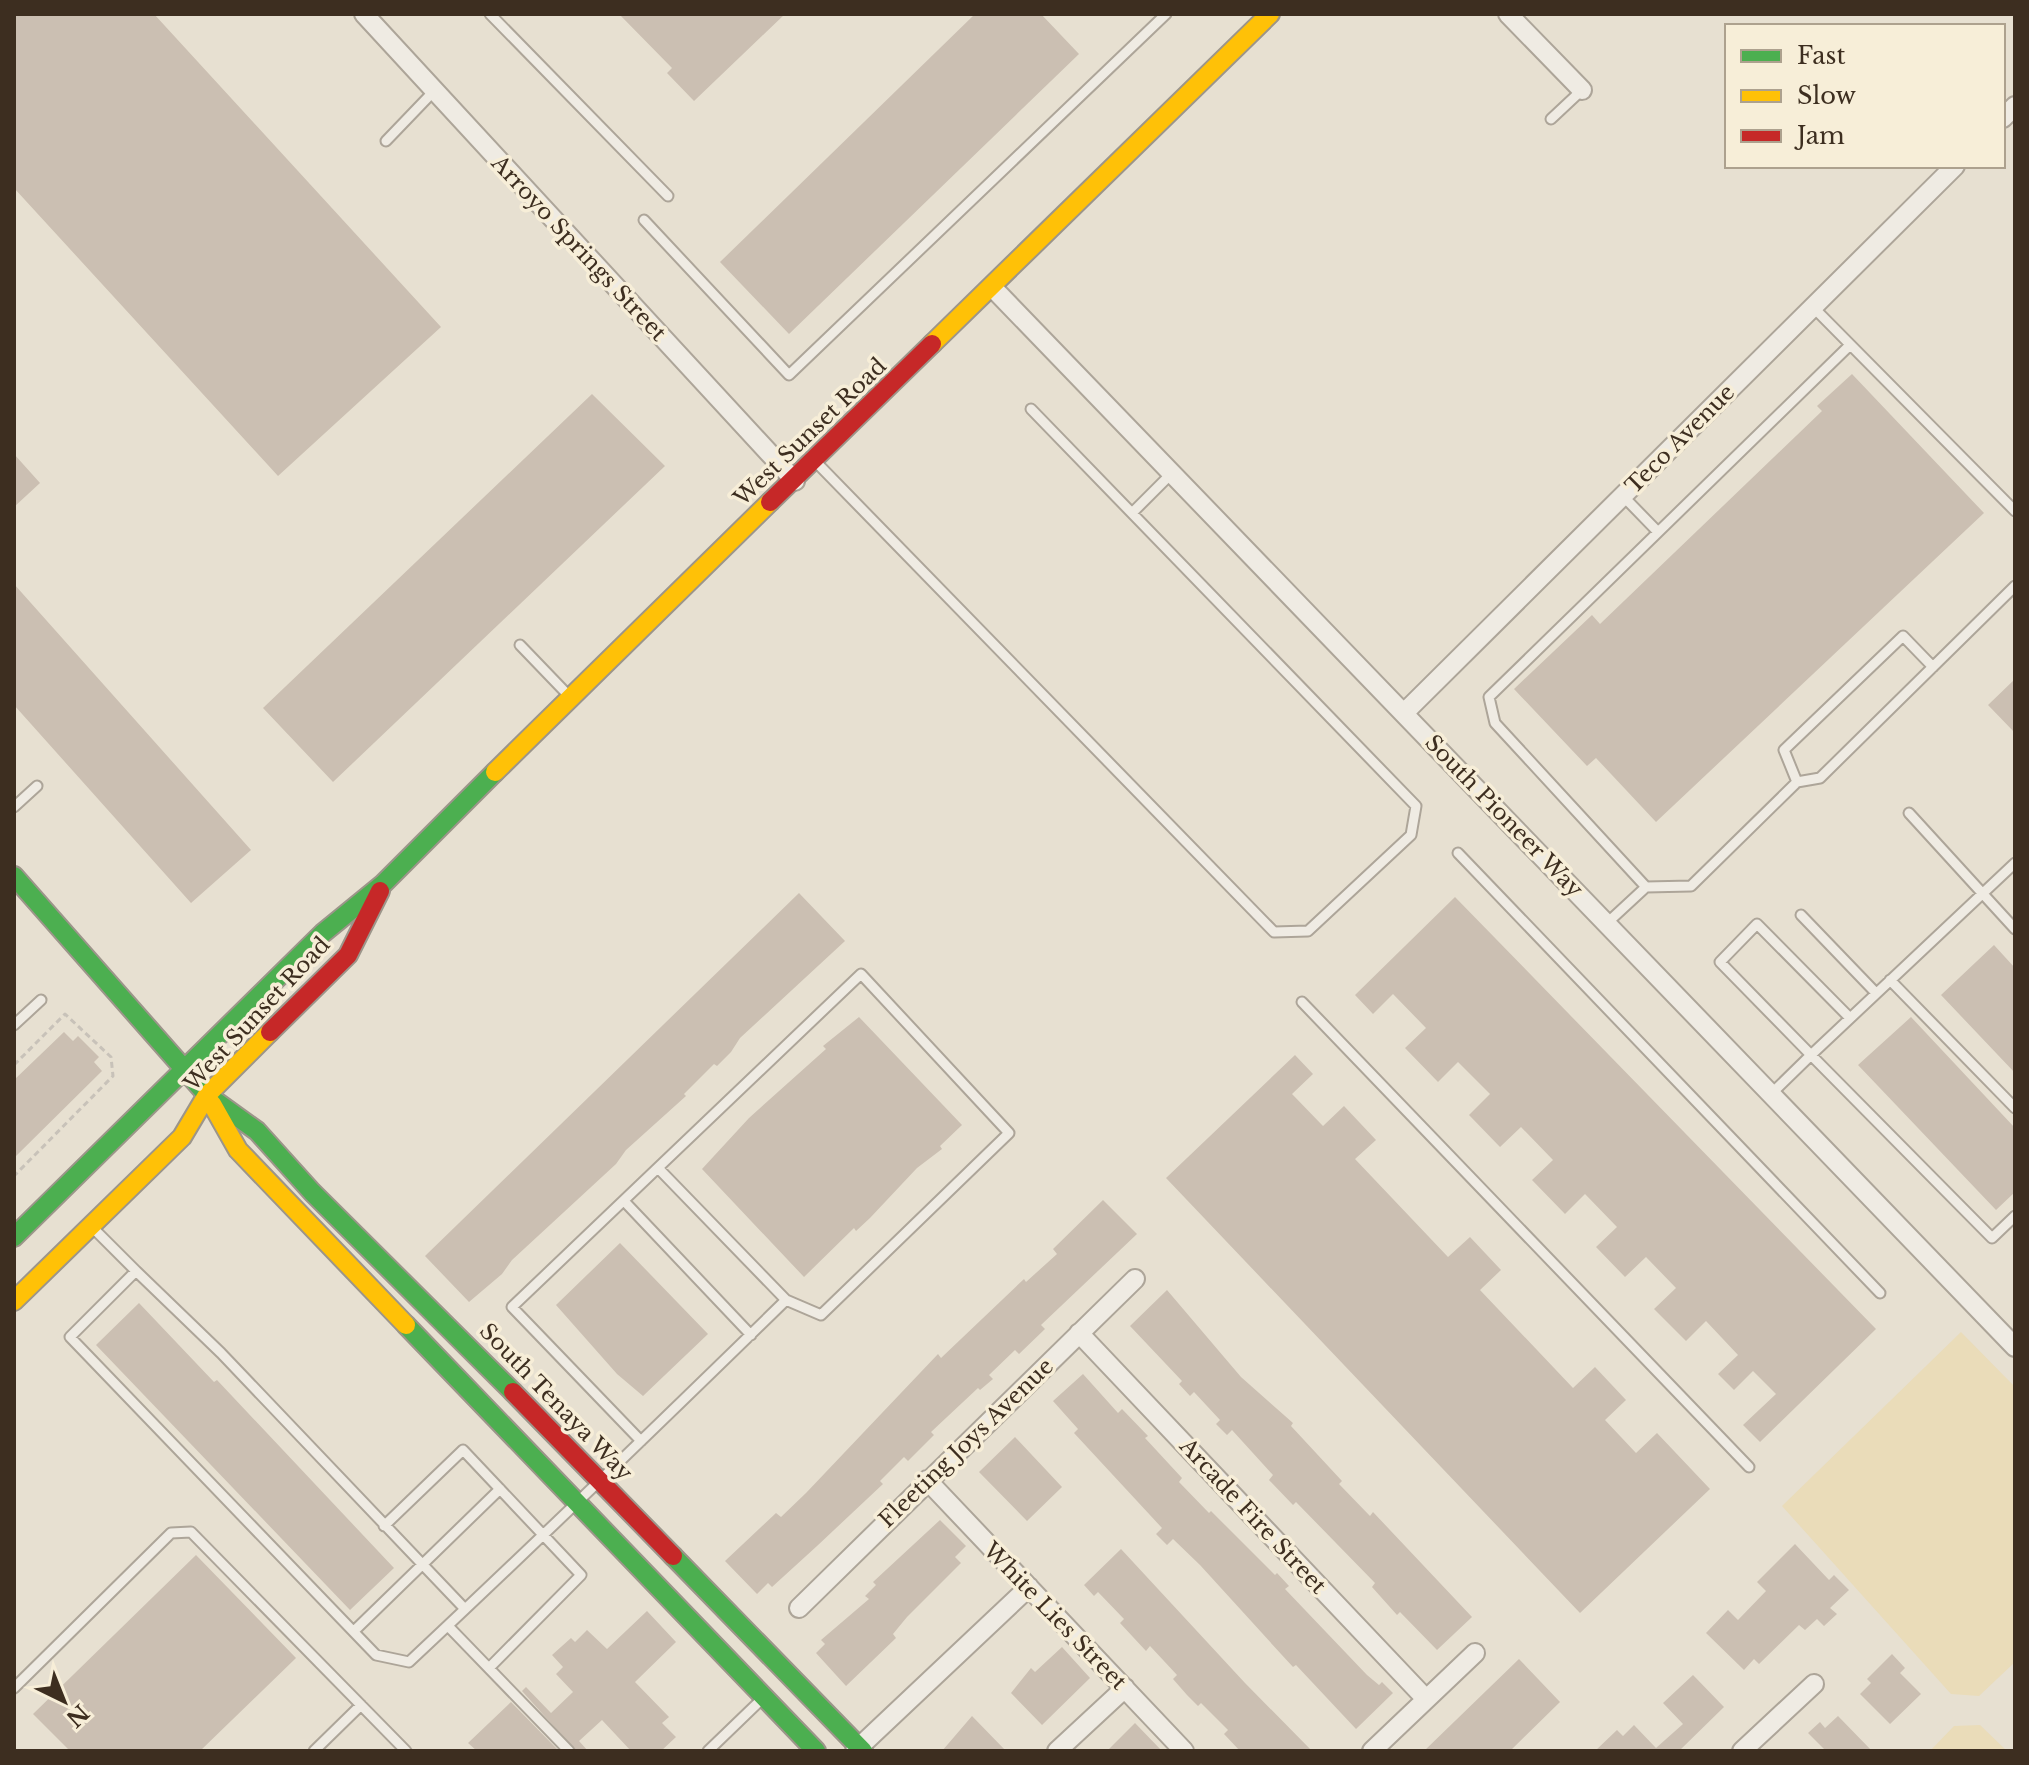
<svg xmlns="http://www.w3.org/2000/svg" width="2029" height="1765" font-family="'Libre Baskerville',serif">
<rect width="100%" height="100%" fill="#e7e0d1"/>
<path fill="#eadcb9" d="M 1961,1332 L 2015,1387 L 2015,1662 L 1979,1696 L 1951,1694 L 1782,1506 Z
M 1980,1725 L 2007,1751 L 1930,1751 L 1954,1726 Z"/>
<path fill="#cbbfb2" d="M 14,14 L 154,14 L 441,327 L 278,476 L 14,188 Z
M 619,14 L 785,14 L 694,101 L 667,73 L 672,68 Z
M 975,14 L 1041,14 L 1079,54 L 789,334 L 720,262 Z
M 1852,374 L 1984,513 L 1656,822 L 1596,758 L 1587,766 L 1514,689 L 1592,615 L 1600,624 L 1822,411 L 1817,406 Z
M 592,394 L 665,466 L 333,782 L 263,708 Z
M 14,454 L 40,483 L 14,507 Z
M 14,584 L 251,850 L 191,903 L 14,705 Z
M 2015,679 L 2015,733 L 1988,705 Z
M 799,893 L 845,941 L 740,1038 L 731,1052 L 717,1066 L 714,1064 L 684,1094 L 686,1096 L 626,1150 L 616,1164 L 512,1260 L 502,1274 L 469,1302 L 425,1256 Z
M 1455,897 L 1876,1329 L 1760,1442 L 1743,1425 L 1776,1394 L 1753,1371 L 1734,1390 L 1718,1374 L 1738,1355 L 1706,1321 L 1686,1341 L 1654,1309 L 1676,1288 L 1646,1257 L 1625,1277 L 1596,1247 L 1617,1227 L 1585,1194 L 1565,1214 L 1532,1180 L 1553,1160 L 1521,1127 L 1500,1147 L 1469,1115 L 1490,1094 L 1458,1062 L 1438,1082 L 1405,1048 L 1426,1028 L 1393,994 L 1373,1014 L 1355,995 Z
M 1994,945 L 2015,968 L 2015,1073 L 1941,995 Z
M 859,1017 L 962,1125 L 940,1146 L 942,1149 L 917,1168 L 870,1218 L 856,1231 L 854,1228 L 804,1277 L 702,1169 L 749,1118 L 826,1049 L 823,1046 Z
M 1911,1017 L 2015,1128 L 2015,1192 L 1996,1210 L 1858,1065 Z
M 64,1032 L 73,1041 L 78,1036 L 99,1057 L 94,1062 L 102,1071 L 14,1158 L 14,1080 Z
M 1295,1055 L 1313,1074 L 1292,1094 L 1323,1126 L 1344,1106 L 1376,1140 L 1355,1159 L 1448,1257 L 1470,1237 L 1501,1270 L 1480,1290 L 1573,1388 L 1595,1367 L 1626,1400 L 1605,1420 L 1636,1453 L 1657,1433 L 1710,1489 L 1580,1613 L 1166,1178 Z
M 1103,1200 L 1137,1234 L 1041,1325 L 1045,1329 L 1019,1354 L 1015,1350 L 989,1375 L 993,1379 L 980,1390 L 978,1388 L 931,1432 L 934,1435 L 908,1461 L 904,1457 L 880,1481 L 883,1484 L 817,1546 L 772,1587 L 768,1583 L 757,1594 L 725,1561 L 776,1513 L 781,1517 L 806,1493 L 938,1354 L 941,1358 L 1024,1279 L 1026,1282 L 1057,1254 L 1053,1249 Z
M 620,1243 L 708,1334 L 643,1396 L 617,1374 L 556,1305 Z
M 1167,1290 L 1241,1377 L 1293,1423 L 1291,1426 L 1342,1481 L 1339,1484 L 1370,1516 L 1373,1512 L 1472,1617 L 1437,1650 L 1400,1612 L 1397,1615 L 1372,1587 L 1375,1583 L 1296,1502 L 1293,1505 L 1269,1480 L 1273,1475 L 1232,1430 L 1227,1435 L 1216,1424 L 1220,1420 L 1194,1392 L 1190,1396 L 1179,1384 L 1182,1381 L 1130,1326 Z
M 139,1303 L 214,1382 L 217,1380 L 394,1568 L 350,1610 L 96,1345 Z
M 1083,1374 L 1118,1413 L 1122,1409 L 1148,1436 L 1145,1438 L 1182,1478 L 1179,1482 L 1209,1513 L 1211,1511 L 1275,1575 L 1277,1573 L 1289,1586 L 1285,1589 L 1367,1675 L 1379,1685 L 1382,1682 L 1393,1693 L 1356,1729 L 1296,1665 L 1293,1667 L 1281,1654 L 1200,1565 L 1173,1539 L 1167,1545 L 1156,1534 L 1162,1528 L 1074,1433 L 1078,1429 L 1053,1401 Z
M 1015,1437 L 1062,1487 L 1027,1521 L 979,1472 Z
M 940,1520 L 966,1546 L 955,1557 L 961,1563 L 907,1617 L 893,1634 L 896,1638 L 846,1686 L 816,1653 L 825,1644 L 821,1640 L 869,1599 L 865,1596 L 876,1585 L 873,1582 Z
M 1795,1544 L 1829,1580 L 1834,1575 L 1849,1590 L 1830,1608 L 1837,1614 L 1824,1626 L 1817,1619 L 1805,1630 L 1799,1625 L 1759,1664 L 1754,1659 L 1744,1670 L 1706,1633 L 1728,1610 L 1738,1620 L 1766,1591 L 1757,1582 Z
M 1121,1549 L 1245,1683 L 1312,1751 L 1240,1751 L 1224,1734 L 1228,1730 L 1201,1703 L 1198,1706 L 1187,1695 L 1173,1679 L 1177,1675 L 1150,1646 L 1146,1651 L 1120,1623 L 1124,1619 L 1098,1592 L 1094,1596 L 1084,1585 Z
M 196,1555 L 296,1658 L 200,1751 L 70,1751 L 33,1714 Z
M 647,1611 L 676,1642 L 635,1682 L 669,1717 L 662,1723 L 676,1737 L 661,1751 L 631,1751 L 602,1720 L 579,1741 L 588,1751 L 576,1751 L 522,1691 L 526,1687 L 551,1713 L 573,1692 L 556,1674 L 563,1667 L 552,1655 L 571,1638 L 575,1642 L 587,1630 L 607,1649 Z
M 1062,1647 L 1090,1678 L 1042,1725 L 1011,1693 L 1031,1668 L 1035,1672 Z
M 1892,1654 L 1905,1668 L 1900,1673 L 1921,1694 L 1890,1724 L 1860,1694 L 1871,1683 L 1867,1679 Z
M 1519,1659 L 1560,1702 L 1510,1751 L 1424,1751 Z
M 1693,1675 L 1724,1707 L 1679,1751 L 1595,1751 L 1617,1730 L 1623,1736 L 1634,1725 L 1656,1748 L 1683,1724 L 1663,1703 Z
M 511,1702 L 559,1751 L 477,1751 L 468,1743 Z
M 972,1716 L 1006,1751 L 942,1751 Z
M 1838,1716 L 1872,1751 L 1826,1751 L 1808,1733 L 1820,1722 L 1825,1728 Z
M 1135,1723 L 1162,1751 L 1107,1751 Z"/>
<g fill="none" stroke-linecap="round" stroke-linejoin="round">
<g stroke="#ada599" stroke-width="13">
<path id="lane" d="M 490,14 L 668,196
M 1551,119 L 1582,90
M 386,141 L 434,91
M 644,220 L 789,375 L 1166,14
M 1813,307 L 2015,511
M 1850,345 L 1489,697 L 1495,723 L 1646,887 L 1691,886 L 1797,782 L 1820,778 L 2015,586
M 815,461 L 1274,932 L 1308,931 L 1411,835 L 1416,806 L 1031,409
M 1623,496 L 1658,532
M 1132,513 L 1172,473
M 520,645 L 570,697
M 1797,782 L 1784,750 L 1903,636 L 1933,667
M 14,807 L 37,786
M 1909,813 L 2015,929
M 1458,853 L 1880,1293
M 1801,915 L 1876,993
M 1606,924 L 1646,887
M 1890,980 L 2015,1108
M 1302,1002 L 1749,1467
M 1850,1018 L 1757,924 L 1720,962 L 1811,1055 L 2015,863
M 14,1025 L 41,1000
M 1770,1095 L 1811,1055 L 1992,1238 L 2015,1216
M 658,1168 L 786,1300
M 624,1201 L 751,1335
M 93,1228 L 136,1271
M 384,1526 L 463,1450 L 581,1575 L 489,1668
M 465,1609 L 221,1353 L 136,1271 L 70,1337 L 376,1655 L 409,1662 C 536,1543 661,1422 786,1300 L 821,1315 L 1009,1133 L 861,974 L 512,1307 L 641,1441
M 448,1626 L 569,1751
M 354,1631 L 500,1489
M 14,1688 L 171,1533 L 191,1532 L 406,1751
M 314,1751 L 361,1705
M 708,1751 L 763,1698"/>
</g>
<g stroke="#ada599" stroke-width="22">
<path id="street" d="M 364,14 L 795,481
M 1508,14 L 1582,90
M 2003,118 L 2015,106
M 992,287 L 2015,1347
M 1405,712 L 1955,166
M 1079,1333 L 1426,1699
M 927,1480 L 1184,1751
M 799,1608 L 1135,1279
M 855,1751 L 1029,1587
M 1057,1751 L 1125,1688
M 1372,1751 L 1475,1653
M 1742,1751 L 1814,1684"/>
</g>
<g stroke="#9c958a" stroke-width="22">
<path id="fast" d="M 14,876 L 207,1095 L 257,1131 L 312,1192 L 513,1392
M 14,1237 L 323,933 L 383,884 L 495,772
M 406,1325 L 816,1751
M 673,1556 L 863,1751"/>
</g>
<g stroke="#9c958a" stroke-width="22">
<path id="slow" d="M 932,344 L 1270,14
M 495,772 L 770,502
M 212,1104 L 238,1150 L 406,1325
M 14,1301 L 182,1137 L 207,1095 L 270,1032"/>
</g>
<g stroke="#9c958a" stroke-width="22">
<path id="jam" d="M 770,502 L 932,344
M 270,1032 L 348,955 L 380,891
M 513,1392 L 673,1556"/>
</g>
<path stroke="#c8c2b9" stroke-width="3" stroke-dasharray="6 4" stroke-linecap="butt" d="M 14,1065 L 65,1014 L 111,1057 L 113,1076 L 14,1176"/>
<use href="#lane" stroke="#efebe3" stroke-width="9"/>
<use href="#street" stroke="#efebe3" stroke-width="18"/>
<use href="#fast" stroke="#4caf50" stroke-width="18"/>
<use href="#slow" stroke="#ffc107" stroke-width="18"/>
<use href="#jam" stroke="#c62828" stroke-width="18"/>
</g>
<g text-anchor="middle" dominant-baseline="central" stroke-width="7" stroke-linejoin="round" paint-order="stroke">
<g font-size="22" fill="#3d2e20" stroke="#f7eed8">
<text transform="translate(579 248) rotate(47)">Arroyo Springs Street</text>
<text transform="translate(810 432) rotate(-44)">West Sunset Road</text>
<text transform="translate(1680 439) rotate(-45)">Teco Avenue</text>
<text transform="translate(1504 816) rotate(46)">South Pioneer Way</text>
<text transform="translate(257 1014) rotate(-47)">West Sunset Road</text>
<text transform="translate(556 1402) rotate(46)">South Tenaya Way</text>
<text transform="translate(966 1443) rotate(-44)">Fleeting Joys Avenue</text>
<text transform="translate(1253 1516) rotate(47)">Arcade Fire Street</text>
<text transform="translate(1055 1616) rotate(46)">White Lies Street</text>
</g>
</g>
<rect width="2029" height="1765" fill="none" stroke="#3d2e20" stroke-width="32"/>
<rect x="1725" y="24" width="280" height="144" fill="#f7eed8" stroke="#ada18e" stroke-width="2"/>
<rect x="1741" y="50" width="40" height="12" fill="#4caf50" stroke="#ada18e" stroke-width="2"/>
<text x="1797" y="64" font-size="24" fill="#3d2e20">Fast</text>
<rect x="1741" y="90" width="40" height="12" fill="#ffc107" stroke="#ada18e" stroke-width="2"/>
<text x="1797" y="104" font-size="24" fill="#3d2e20">Slow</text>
<rect x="1741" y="130" width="40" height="12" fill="#c62828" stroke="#ada18e" stroke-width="2"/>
<text x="1797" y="144" font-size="24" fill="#3d2e20">Jam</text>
<g transform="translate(64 1701) rotate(137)" stroke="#f7eed8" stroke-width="6" paint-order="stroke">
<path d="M0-6L14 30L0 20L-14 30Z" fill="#3d2e20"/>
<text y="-12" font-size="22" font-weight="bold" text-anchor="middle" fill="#3d2e20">N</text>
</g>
</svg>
